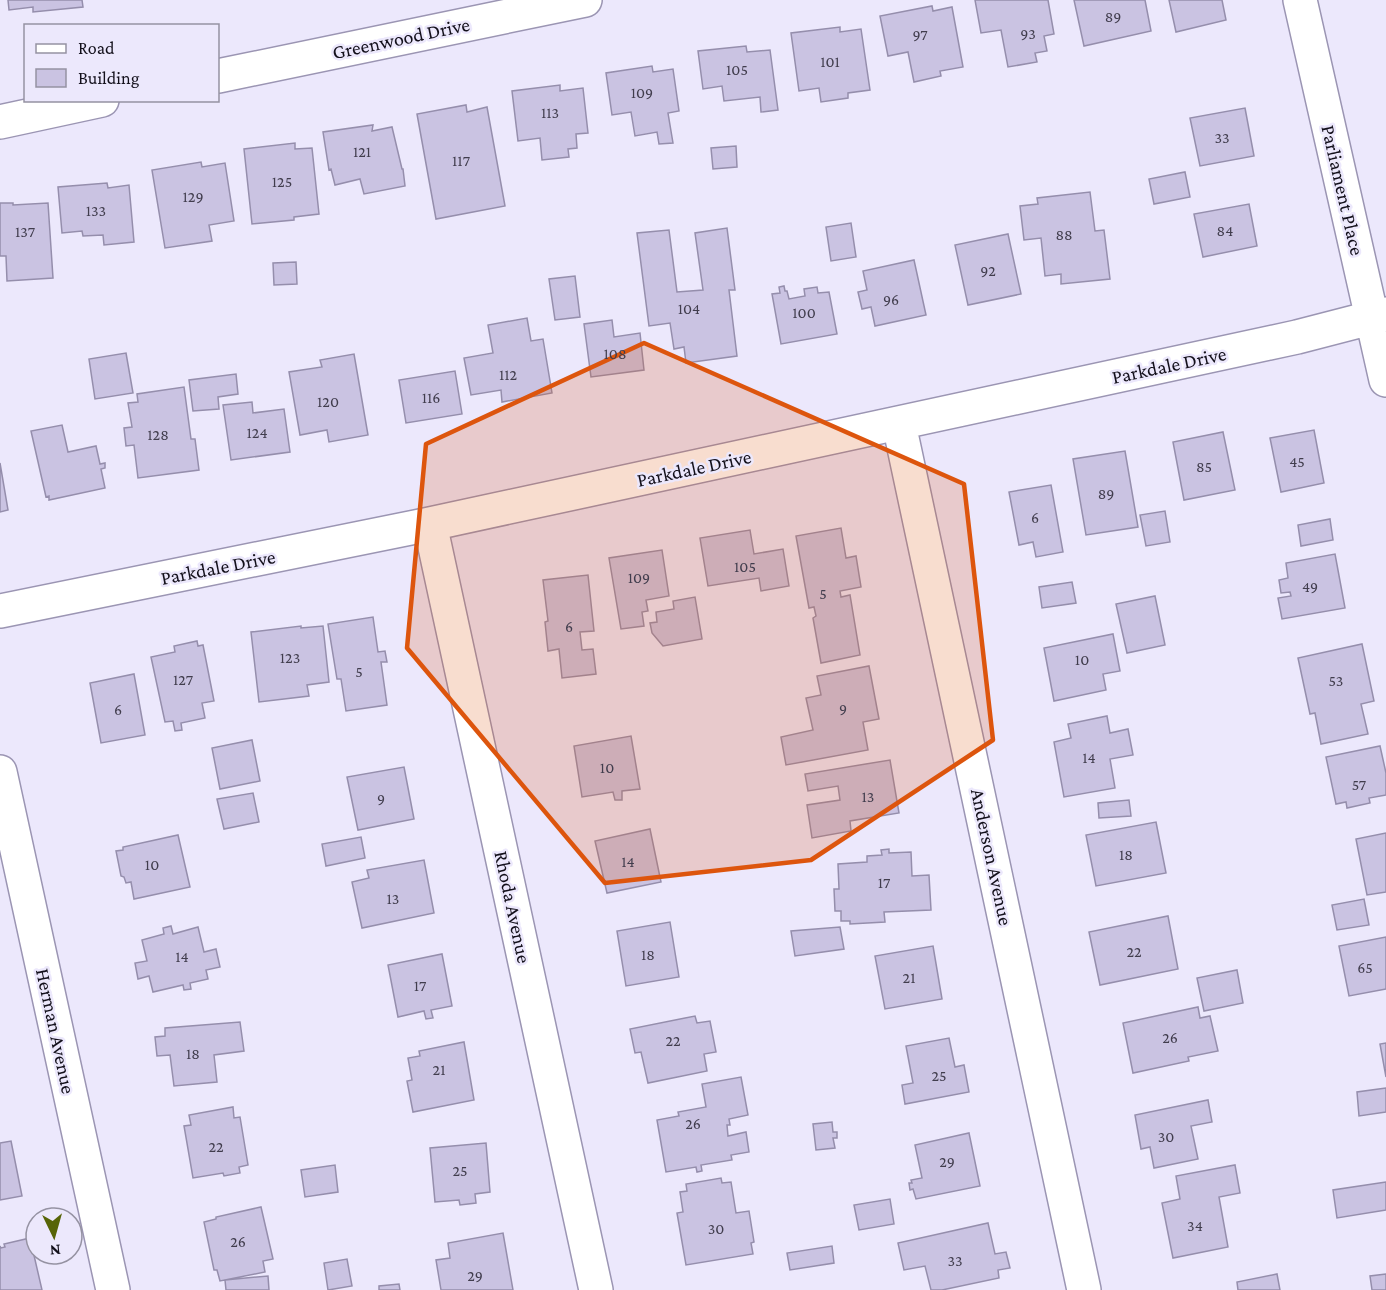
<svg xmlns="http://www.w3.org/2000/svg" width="1386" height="1290" font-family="'Crimson Pro',serif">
<rect width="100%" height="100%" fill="#ece8fc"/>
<path fill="#cac3e2" stroke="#958eac" stroke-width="1.5" d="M 8,0 L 82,0 L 83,7 L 33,12 L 33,7 L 9,10 Z
M 975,0 L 1048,0 L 1054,34 L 1044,36 L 1047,51 L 1035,53 L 1037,62 L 1008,67 L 1001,30 L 981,33 Z
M 1074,0 L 1145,0 L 1151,31 L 1084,46 Z
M 1169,0 L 1222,0 L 1226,20 L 1176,32 Z
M 932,6 L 933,11 L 952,7 L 963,67 L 940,71 L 941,76 L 914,82 L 908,52 L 888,56 L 880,16 Z
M 840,27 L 840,32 L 861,29 L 870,90 L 848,93 L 848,98 L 821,102 L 819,88 L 799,91 L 791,33 Z
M 746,46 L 747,52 L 770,50 L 778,110 L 761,112 L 760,97 L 724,101 L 722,86 L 703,89 L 698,51 Z
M 652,66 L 653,72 L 673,69 L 679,111 L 668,113 L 673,143 L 659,144 L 657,132 L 635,136 L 631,112 L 612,115 L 606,73 Z
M 560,85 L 560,91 L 583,88 L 588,133 L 576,134 L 577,148 L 568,149 L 569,157 L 542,160 L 540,138 L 518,141 L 512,91 Z
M 466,105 L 467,112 L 487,107 L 505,206 L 436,219 L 417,114 Z
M 1245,108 L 1254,156 L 1200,166 L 1190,118 Z
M 373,125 L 372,131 L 392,127 L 402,169 L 403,169 L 405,186 L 364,194 L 360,179 L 335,185 L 331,169 L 329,170 L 323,132 Z
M 295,143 L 295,149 L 312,148 L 319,214 L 294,217 L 294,220 L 252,224 L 244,149 Z
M 736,146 L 737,167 L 713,169 L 711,148 Z
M 201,162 L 202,167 L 225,163 L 234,221 L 209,225 L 212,241 L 165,248 L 152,170 Z
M 1185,172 L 1190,197 L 1154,204 L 1149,179 Z
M 107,183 L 108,188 L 129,185 L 134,242 L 104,245 L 103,235 L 83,236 L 82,231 L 62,233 L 58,187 Z
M 1090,192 L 1095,231 L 1104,230 L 1110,279 L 1061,284 L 1061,274 L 1045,276 L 1041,238 L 1024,240 L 1020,206 L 1038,204 L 1037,198 Z
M 0,203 L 13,203 L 13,205 L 48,203 L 53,278 L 7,281 L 6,256 L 0,256 Z
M 1249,204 L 1257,246 L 1203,257 L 1194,214 Z
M 851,223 L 856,257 L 831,261 L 826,227 Z
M 727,228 L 735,290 L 729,290 L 737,356 L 686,363 L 684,347 L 674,349 L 670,323 L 649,326 L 637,233 L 669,230 L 677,292 L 703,290 L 695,233 Z
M 1008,234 L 1021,294 L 968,305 L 955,245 Z
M 914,260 L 926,315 L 875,326 L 871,307 L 862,309 L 858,292 L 867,290 L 863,271 Z
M 296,262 L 297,284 L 274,285 L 273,263 Z
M 575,276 L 580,317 L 555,320 L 549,279 Z
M 784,286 L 785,291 L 787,291 L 789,299 L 805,296 L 804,289 L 817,287 L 818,293 L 829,292 L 837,334 L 781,344 L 772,294 L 780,293 L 779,287 Z
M 527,318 L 531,341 L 543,339 L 552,393 L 502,402 L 501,390 L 471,395 L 464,358 L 493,353 L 488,325 Z
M 612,320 L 614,337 L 640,333 L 644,370 L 591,377 L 584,324 Z
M 126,353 L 133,393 L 95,399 L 89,359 Z
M 354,354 L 368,435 L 329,442 L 327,430 L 300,435 L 289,372 L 322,367 L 320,360 Z
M 455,371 L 462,414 L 406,423 L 399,380 Z
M 236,374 L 238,394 L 218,397 L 219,409 L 193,411 L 189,380 Z
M 184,387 L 191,439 L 195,439 L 199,470 L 138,478 L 134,445 L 126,446 L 124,428 L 132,427 L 128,403 L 138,402 L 137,394 Z
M 252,402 L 253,413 L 284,409 L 290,452 L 231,460 L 223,405 Z
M 62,425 L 68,452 L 96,446 L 100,464 L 105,463 L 105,468 L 101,469 L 105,488 L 49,500 L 49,496 L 46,497 L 31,431 Z
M 1314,430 L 1324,483 L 1281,492 L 1270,438 Z
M 1223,432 L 1235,490 L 1184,500 L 1173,442 Z
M 1125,451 L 1138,527 L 1086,535 L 1073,459 Z
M 0,463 L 8,510 L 0,512 Z
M 1051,485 L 1063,552 L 1036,557 L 1033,542 L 1019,545 L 1009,492 Z
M 1165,511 L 1170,542 L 1146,546 L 1140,515 Z
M 1330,519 L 1333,540 L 1301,546 L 1298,525 Z
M 841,528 L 846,558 L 856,556 L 861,587 L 840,591 L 841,597 L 850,595 L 860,655 L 821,663 L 813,618 L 816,616 L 814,607 L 809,608 L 796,536 Z
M 750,530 L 754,554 L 783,549 L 789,586 L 761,591 L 759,578 L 708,586 L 700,538 Z
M 662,550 L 669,596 L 646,600 L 648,611 L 642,612 L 644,626 L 621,629 L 609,558 Z
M 1335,554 L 1345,608 L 1282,619 L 1278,598 L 1291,596 L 1290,592 L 1281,593 L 1279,580 L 1288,578 L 1286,563 Z
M 588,575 L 594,631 L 580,632 L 582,650 L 593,649 L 596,674 L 562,678 L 559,649 L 548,651 L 545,622 L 548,621 L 543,580 Z
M 1072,582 L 1076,603 L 1042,608 L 1039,587 Z
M 1155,596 L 1165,645 L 1127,653 L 1116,604 Z
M 695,597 L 702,639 L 663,646 L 652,633 L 650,623 L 657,622 L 656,612 L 674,609 L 673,601 Z
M 373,617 L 378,652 L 385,651 L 387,662 L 381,662 L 387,705 L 346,711 L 341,679 L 337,679 L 328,624 Z
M 301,626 L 301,628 L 323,626 L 329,682 L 307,685 L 309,696 L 259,702 L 251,632 Z
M 1113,634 L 1120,671 L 1103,674 L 1106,690 L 1054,701 L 1044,648 Z
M 197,641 L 198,646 L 203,645 L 214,701 L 202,703 L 205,718 L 181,723 L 182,730 L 175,731 L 173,721 L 165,722 L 151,657 L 175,652 L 174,646 Z
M 1362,644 L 1374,701 L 1361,704 L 1368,734 L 1321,744 L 1315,713 L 1310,714 L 1298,658 Z
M 869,666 L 879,719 L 863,722 L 868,750 L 786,765 L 781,737 L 813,730 L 806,698 L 821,695 L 817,676 Z
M 134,674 L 145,735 L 101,743 L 90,683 Z
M 1107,716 L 1110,733 L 1128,729 L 1133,755 L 1110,759 L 1115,788 L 1064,797 L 1054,742 L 1071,738 L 1068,724 Z
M 631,736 L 640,789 L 622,791 L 622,800 L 615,800 L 613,792 L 582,797 L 574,746 Z
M 252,740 L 260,781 L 220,789 L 212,748 Z
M 1380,746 L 1386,773 L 1386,795 L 1369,798 L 1370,803 L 1347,808 L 1346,802 L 1336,804 L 1326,757 Z
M 890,760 L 899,813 L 850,821 L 851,831 L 812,838 L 807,805 L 840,800 L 838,786 L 808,791 L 805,774 Z
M 404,767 L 414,819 L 358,830 L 347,777 Z
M 253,793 L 259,822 L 224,829 L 217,799 Z
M 1129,800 L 1131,816 L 1099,818 L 1098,803 Z
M 1156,822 L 1166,873 L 1096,886 L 1086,835 Z
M 650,829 L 661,882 L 607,893 L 595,841 Z
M 1386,833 L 1386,892 L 1367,895 L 1356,839 Z
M 178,835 L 190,887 L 134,899 L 131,882 L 126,883 L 124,877 L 121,876 L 116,851 L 123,850 L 123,847 Z
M 361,837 L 365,858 L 326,866 L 322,844 Z
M 889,849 L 889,853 L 911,852 L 912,876 L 929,875 L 931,910 L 884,912 L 885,922 L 850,924 L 850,921 L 841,921 L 841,911 L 835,911 L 834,889 L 839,889 L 838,864 L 867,862 L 867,856 L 882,855 L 881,850 Z
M 424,860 L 434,913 L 362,928 L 352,882 L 369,878 L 367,870 Z
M 1364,899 L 1369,925 L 1337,930 L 1332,905 Z
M 1168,916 L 1178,969 L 1100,985 L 1089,932 Z
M 670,922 L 679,977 L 626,986 L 617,931 Z
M 171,926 L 173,934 L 198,927 L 204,952 L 216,949 L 220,967 L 206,970 L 208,979 L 190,983 L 191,989 L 184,990 L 183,985 L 153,992 L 149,976 L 138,979 L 135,963 L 147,961 L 142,940 L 164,934 L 163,928 Z
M 840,927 L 844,949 L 795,956 L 791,931 Z
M 1386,937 L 1386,989 L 1349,996 L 1339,946 Z
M 933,946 L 942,999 L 885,1009 L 875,956 Z
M 442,954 L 452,1006 L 431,1010 L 433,1018 L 426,1019 L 424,1011 L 398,1017 L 388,965 Z
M 1237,970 L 1243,1003 L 1204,1011 L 1197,978 Z
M 1198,1007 L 1200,1018 L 1210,1016 L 1218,1051 L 1188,1057 L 1189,1061 L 1133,1073 L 1123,1023 Z
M 695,1016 L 697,1023 L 710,1021 L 716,1052 L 704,1054 L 707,1071 L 648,1083 L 641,1052 L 635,1053 L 630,1029 Z
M 240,1022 L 244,1051 L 214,1055 L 217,1082 L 174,1086 L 170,1055 L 157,1056 L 155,1037 L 165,1036 L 165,1028 Z
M 949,1038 L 955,1067 L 964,1065 L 969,1092 L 905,1104 L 902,1085 L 913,1083 L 906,1046 Z
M 464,1042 L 474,1100 L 413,1112 L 407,1081 L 412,1080 L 408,1058 L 420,1056 L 419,1051 Z
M 1386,1043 L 1386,1077 L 1380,1044 Z
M 741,1077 L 748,1115 L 729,1119 L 730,1125 L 727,1125 L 728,1136 L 746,1132 L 749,1152 L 731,1155 L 732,1160 L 701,1165 L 702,1171 L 697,1172 L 696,1167 L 666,1172 L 657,1120 L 679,1116 L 678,1112 L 706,1107 L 702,1084 Z
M 1386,1088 L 1386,1112 L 1359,1116 L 1357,1092 Z
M 1208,1100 L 1212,1122 L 1191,1126 L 1198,1159 L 1154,1168 L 1150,1147 L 1141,1149 L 1135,1115 Z
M 233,1107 L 234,1118 L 240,1117 L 248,1165 L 239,1167 L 240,1173 L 224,1176 L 223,1173 L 193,1178 L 184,1126 L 191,1125 L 189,1115 Z
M 832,1122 L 833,1132 L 837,1132 L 837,1138 L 833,1138 L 835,1148 L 816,1150 L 813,1124 Z
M 969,1133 L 980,1186 L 916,1199 L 913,1189 L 910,1190 L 909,1183 L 912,1183 L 911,1180 L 922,1178 L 915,1145 Z
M 11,1141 L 22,1196 L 0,1200 L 0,1143 Z
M 486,1143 L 490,1192 L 475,1194 L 476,1203 L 460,1205 L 459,1200 L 435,1202 L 430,1148 Z
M 335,1165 L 338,1192 L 305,1197 L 301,1170 Z
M 1235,1165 L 1240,1193 L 1219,1197 L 1228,1247 L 1173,1258 L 1162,1203 L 1180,1199 L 1176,1176 Z
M 721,1178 L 722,1183 L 731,1182 L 736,1213 L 749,1211 L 754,1242 L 751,1243 L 753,1254 L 686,1265 L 677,1213 L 683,1212 L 680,1192 L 687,1191 L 686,1184 Z
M 1386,1182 L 1386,1210 L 1337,1218 L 1333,1190 Z
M 890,1199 L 894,1224 L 859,1230 L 854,1205 Z
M 261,1207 L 273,1259 L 263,1261 L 265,1272 L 220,1281 L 217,1270 L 214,1270 L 204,1222 L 216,1219 L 216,1217 Z
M 988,1223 L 995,1254 L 1006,1252 L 1010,1268 L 998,1270 L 999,1278 L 942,1290 L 931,1290 L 925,1266 L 904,1270 L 898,1243 Z
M 503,1233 L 513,1290 L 441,1290 L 436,1260 L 450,1258 L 448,1243 Z
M 30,1238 L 42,1290 L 0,1290 L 0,1246 L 1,1248 L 5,1247 L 4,1244 Z
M 832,1246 L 834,1263 L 790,1270 L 787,1253 Z
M 347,1259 L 352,1286 L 328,1290 L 324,1263 Z
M 1277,1274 L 1280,1290 L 1238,1290 L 1237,1282 Z
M 1386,1274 L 1386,1290 L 1372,1290 L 1370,1276 Z
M 268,1276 L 269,1290 L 226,1290 L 225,1280 Z
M 399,1284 L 400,1290 L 379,1290 L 379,1286 Z"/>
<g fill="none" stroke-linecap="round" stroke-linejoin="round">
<g stroke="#9b95b3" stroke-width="36">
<path id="minor" d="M 1300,0 L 1386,380
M 218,76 L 585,0
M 0,122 L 102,100
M 899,424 L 1084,1290
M 430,524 L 596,1290
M 0,611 L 430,524 L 1297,337 L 1386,314
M 0,772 L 113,1290"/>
</g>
<use href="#minor" stroke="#fff" stroke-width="33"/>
</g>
<path fill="#dd550d" fill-opacity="0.2" stroke="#dd550d" stroke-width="4.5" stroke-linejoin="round" d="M 644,343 L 964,484 L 993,740 L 811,860 L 605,883 L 407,648 L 426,444 Z"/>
<g text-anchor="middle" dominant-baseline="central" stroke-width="5" stroke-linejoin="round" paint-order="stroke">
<g font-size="16" fill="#413d4d">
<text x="1113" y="16">89</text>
<text x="1028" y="33">93</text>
<text x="920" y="34">97</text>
<text x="830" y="61">101</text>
<text x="737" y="69">105</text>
<text x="642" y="92">109</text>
<text x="550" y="112">113</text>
<text x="1222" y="137">33</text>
<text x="362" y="151">121</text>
<text x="461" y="160">117</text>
<text x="282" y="181">125</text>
<text x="193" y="196">129</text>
<text x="96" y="210">133</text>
<text x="1225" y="230">84</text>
<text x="25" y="231">137</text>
<text x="1064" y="234">88</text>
<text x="988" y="270">92</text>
<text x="891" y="299">96</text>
<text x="689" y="308">104</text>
<text x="804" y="312">100</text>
<text x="615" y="353">108</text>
<text x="508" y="374">112</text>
<text x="431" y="397">116</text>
<text x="328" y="401">120</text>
<text x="257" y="432">124</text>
<text x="158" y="434">128</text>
<text x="1297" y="461">45</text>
<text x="1204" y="466">85</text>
<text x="1106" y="493">89</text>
<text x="1035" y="517">6</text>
<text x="745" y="566">105</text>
<text x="639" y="577">109</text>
<text x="1310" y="586">49</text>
<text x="823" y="593">5</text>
<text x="569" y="626">6</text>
<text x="290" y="657">123</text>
<text x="1082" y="659">10</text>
<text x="359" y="671">5</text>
<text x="183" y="679">127</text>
<text x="1336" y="680">53</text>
<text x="843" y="708">9</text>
<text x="118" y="709">6</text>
<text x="1089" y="757">14</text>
<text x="607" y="767">10</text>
<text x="1359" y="784">57</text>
<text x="868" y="796">13</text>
<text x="381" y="798">9</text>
<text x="1126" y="854">18</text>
<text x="628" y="861">14</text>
<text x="152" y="864">10</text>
<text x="884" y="882">17</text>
<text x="393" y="898">13</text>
<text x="1134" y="951">22</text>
<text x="648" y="954">18</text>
<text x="182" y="956">14</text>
<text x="1365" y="967">65</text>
<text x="909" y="977">21</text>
<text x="420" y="985">17</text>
<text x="1170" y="1037">26</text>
<text x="673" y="1040">22</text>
<text x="193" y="1053">18</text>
<text x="439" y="1069">21</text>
<text x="939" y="1075">25</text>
<text x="693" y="1123">26</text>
<text x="1166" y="1136">30</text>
<text x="216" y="1146">22</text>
<text x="947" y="1161">29</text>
<text x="460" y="1170">25</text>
<text x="1195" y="1225">34</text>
<text x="716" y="1228">30</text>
<text x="238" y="1241">26</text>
<text x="955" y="1260">33</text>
<text x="475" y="1275">29</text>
</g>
<g font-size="20" fill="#13101b" stroke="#ece8fc">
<text transform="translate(401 38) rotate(-12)">Greenwood Drive</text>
<text transform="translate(1343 190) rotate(77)">Parliament Place</text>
<text transform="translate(1169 365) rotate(-12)">Parkdale Drive</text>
<text transform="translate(694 468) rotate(-12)">Parkdale Drive</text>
<text transform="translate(218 567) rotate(-11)">Parkdale Drive</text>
<text transform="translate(992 857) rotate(78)">Anderson Avenue</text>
<text transform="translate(513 907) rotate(78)">Rhoda Avenue</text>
<text transform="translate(56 1031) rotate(78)">Herman Avenue</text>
</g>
</g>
<rect x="24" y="24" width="195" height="78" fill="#ece8fc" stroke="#9592a2" stroke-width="1.5"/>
<rect x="36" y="44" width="30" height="9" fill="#ffffff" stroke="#9592a2" stroke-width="1.5"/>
<text x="78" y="54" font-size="18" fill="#13101b">Road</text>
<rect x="36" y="69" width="30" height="18" fill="#cac3e2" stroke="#9592a2" stroke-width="1.5"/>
<text x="78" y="84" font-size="18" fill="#13101b">Building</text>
<g transform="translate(54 1236) rotate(175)"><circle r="28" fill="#ece8fc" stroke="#9592a2" stroke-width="1.5"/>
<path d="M0-4.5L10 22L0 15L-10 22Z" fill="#576407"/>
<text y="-9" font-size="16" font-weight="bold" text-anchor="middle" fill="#13101b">N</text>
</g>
</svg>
